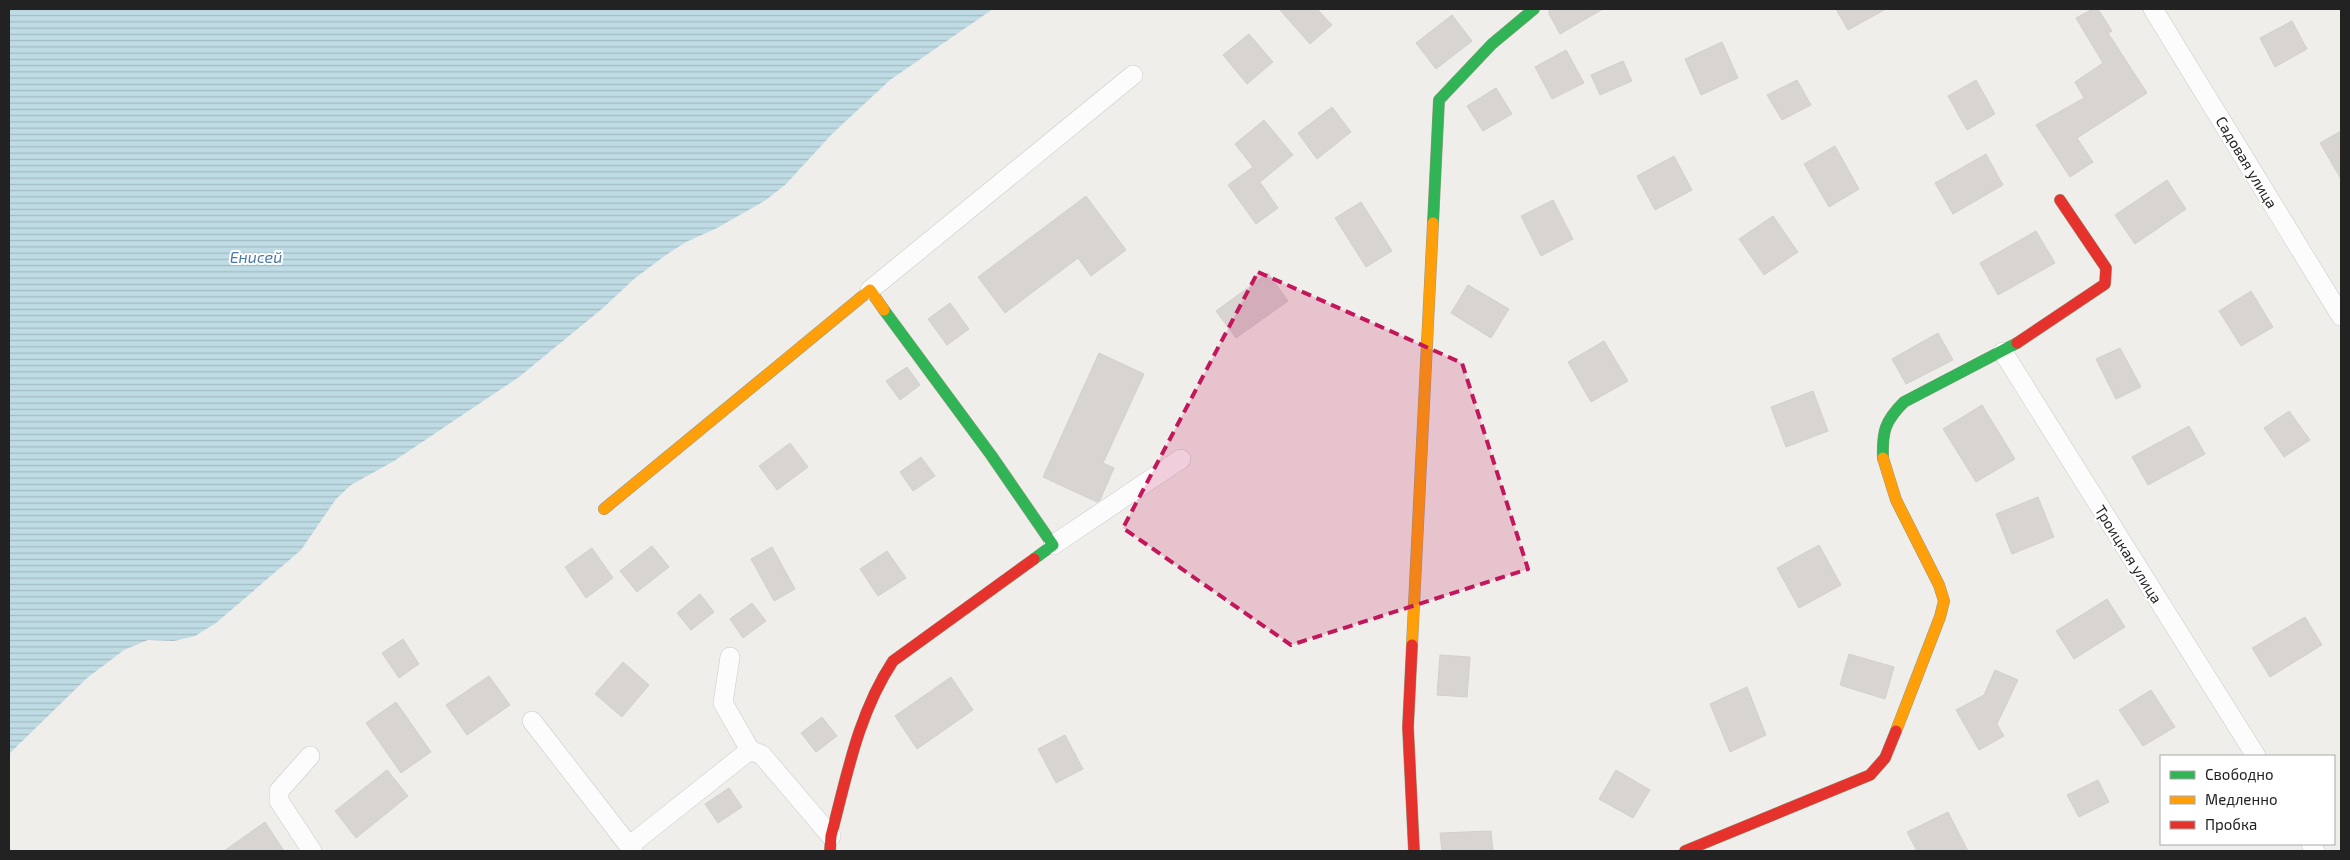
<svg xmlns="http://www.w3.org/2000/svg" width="2350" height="860" font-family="'Exo 2',sans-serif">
<defs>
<pattern id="water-rules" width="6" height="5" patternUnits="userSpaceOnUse" patternTransform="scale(1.25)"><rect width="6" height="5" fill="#bfdbe3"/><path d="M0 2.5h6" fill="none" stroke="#a4bcc2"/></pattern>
</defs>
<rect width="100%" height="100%" fill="#f0eeeb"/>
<path fill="url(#water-rules)" d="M 9,9 L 993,9 L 890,80 L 832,134 L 786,184 L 766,200 L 717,228 L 686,242 L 666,255 L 634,279 L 603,308 L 519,377 L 394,461 L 351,485 L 336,499 L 301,550 L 216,623 L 195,636 L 174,641 L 148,640 L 124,650 L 87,678 L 9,754 Z"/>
<path fill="#d7d4d2" stroke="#d3d0cc" d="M 1279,9 L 1317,9 L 1332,25 L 1310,44 Z
M 1549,9 L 1603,9 L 1560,34 L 1549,14 Z
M 1836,9 L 1886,9 L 1848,30 Z
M 2093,9 L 2098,9 L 2112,31 L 2108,33 L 2147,93 L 2077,138 L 2093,162 L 2070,177 L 2036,125 L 2084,98 L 2075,82 L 2103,63 L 2076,18 Z
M 1452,15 L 1472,41 L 1436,69 L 1416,43 Z
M 2292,21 L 2307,49 L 2275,67 L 2260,38 Z
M 1249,34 L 1273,62 L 1247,84 L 1223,55 Z
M 1722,42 L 1738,78 L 1701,95 L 1685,59 Z
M 1566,50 L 1584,83 L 1552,99 L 1535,67 Z
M 1623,61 L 1632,81 L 1600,95 L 1591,75 Z
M 1797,80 L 1811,105 L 1782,120 L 1767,95 Z
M 1976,80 L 1995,114 L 1967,130 L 1948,96 Z
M 1496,88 L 1512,114 L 1483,131 L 1467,106 Z
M 1332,107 L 1351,132 L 1317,159 L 1298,133 Z
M 1264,120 L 1293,155 L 1260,182 L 1278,208 L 1256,224 L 1228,185 L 1253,167 L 1235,144 Z
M 2341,131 L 2341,179 L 2320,143 Z
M 1835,146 L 1859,189 L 1829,207 L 1804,164 Z
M 1986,154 L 2003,185 L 1953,214 L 1935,183 Z
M 1674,156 L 1692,190 L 1655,210 L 1637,176 Z
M 2167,180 L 2186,209 L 2135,244 L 2115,215 Z
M 1086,196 L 1126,250 L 1091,276 L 1078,258 L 1005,313 L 978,277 Z
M 1553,200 L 1573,239 L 1541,256 L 1521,216 Z
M 1361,202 L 1392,251 L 1366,267 L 1335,218 Z
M 1773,216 L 1798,252 L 1764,275 L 1739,239 Z
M 2036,231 L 2055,263 L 1998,295 L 1980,263 Z
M 1268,273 L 1288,301 L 1236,338 L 1216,311 Z
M 1468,285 L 1509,309 L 1491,338 L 1451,313 Z
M 2251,291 L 2273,327 L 2241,346 L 2219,311 Z
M 950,303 L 969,329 L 947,345 L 928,319 Z
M 1938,333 L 1953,360 L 1906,384 L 1892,359 Z
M 1604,341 L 1628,381 L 1591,402 L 1568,362 Z
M 2120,348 L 2141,387 L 2116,399 L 2096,359 Z
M 1099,353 L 1144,374 L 1103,463 L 1114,468 L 1100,500 L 1097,502 L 1043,477 Z
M 907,367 L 920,385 L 900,400 L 886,381 Z
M 1813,391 L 1828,431 L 1786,447 L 1771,407 Z
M 1982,405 L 2015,459 L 1976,482 L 1943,429 Z
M 2289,411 L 2310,440 L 2284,457 L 2264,428 Z
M 2189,426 L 2205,454 L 2148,485 L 2132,457 Z
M 790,443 L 808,467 L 777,490 L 759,466 Z
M 921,457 L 935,476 L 913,491 L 900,472 Z
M 2038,497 L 2054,537 L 2012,554 L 1996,514 Z
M 1819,545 L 1841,585 L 1799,608 L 1777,568 Z
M 652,546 L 669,567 L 637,592 L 620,571 Z
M 772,547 L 795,589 L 774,601 L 751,559 Z
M 592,548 L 613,578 L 586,598 L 565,567 Z
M 887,551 L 906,578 L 878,596 L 860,569 Z
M 700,594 L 714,612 L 691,630 L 677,613 Z
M 2107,599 L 2125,627 L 2074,659 L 2056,631 Z
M 752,603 L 766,621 L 743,638 L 730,619 Z
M 2305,617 L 2322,645 L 2270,677 L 2252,648 Z
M 403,639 L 419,664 L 399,678 L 382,653 Z
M 1849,654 L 1894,667 L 1885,699 L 1840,685 Z
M 1440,655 L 1470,657 L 1467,697 L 1437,695 Z
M 623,662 L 649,685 L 622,717 L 595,694 Z
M 1995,670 L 2018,680 L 1997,724 L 2004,736 L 1979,750 L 1956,710 L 1984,695 Z
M 489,676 L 510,705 L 467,735 L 446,705 Z
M 951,677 L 973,710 L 917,749 L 895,716 Z
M 1747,687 L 1766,735 L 1730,752 L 1710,704 Z
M 2151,690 L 2175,727 L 2143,746 L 2119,710 Z
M 396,702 L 431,752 L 401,773 L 366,723 Z
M 822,717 L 837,736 L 816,752 L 801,733 Z
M 1065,735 L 1083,769 L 1056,783 L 1038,749 Z
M 387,770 L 408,796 L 356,838 L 335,811 Z
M 1616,770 L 1650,790 L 1633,818 L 1599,799 Z
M 2098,780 L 2109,802 L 2079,817 L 2067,795 Z
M 729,788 L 742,807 L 718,823 L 705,804 Z
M 1948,812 L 1968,851 L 1917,851 L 1907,832 Z
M 265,822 L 284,851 L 224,851 Z
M 1491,831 L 1493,851 L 1442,851 L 1440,833 Z"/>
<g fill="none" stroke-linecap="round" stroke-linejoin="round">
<g stroke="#c9c8c7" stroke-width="20">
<path id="street" d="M 2153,9 L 2341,316
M 870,290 L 1133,75
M 2003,352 L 2256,756
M 1053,545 L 1181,459
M 730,657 L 723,703 L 750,750 L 762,755 L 831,836
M 532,721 L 633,851
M 310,756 L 279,791 L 279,801 L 312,851
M 2311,844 L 2315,851
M 629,846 L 750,750"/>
</g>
<g stroke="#999a82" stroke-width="12">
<path id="fast" d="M 1433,223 L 1439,100 L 1492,44 L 1534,9
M 884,310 L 991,455 L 1053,545 L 1034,559
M 1883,458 C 1882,431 1885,421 1904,402 L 2017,343"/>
</g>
<g stroke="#999a82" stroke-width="12">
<path id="slow" d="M 1883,458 L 1896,500 L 1939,585 L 1944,601 L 1940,617 L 1896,731
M 604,509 L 870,290 L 884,310
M 1412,645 L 1433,223"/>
</g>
<g stroke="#999a82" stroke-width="12">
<path id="jam" d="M 2017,343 L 2105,284 L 2106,268 L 2060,200
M 1412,645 L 1408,727 L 1414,851
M 830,851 L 831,836 C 847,775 858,714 893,661 L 1034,559
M 1685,851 L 1870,775 L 1885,758 L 1896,731"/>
</g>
<use href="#street" stroke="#fdfcfc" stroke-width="19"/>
<use href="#fast" stroke="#30b455" stroke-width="11"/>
<use href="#slow" stroke="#ff9f0a" stroke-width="11"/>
<use href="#jam" stroke="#e5322d" stroke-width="11"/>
</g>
<path fill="#c2185b" fill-opacity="0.2" stroke="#c2185b" stroke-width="4" stroke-dasharray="10 6" stroke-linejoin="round" d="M 1258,272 L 1462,363 L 1528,569 L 1291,645 L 1123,528 Z"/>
<g text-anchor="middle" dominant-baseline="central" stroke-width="4" stroke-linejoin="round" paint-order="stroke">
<g font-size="15" fill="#222" stroke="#fff">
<text transform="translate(2247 162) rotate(59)">Садовая улица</text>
<text transform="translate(2129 554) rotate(58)">Троицкая улица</text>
</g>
<g font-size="16" font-style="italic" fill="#4a7aab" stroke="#fff">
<text x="256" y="256">Енисей</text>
</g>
</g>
<rect width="2350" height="860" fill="none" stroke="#222222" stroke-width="20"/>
<rect x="2160" y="755" width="175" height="90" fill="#ffffff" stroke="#a7a7a7"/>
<rect x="2170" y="771" width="25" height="8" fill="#30b455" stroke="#a7a7a7"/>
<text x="2205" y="780" font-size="15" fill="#222222">Свободно</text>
<rect x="2170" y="796" width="25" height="8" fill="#ff9f0a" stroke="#a7a7a7"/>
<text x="2205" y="805" font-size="15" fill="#222222">Медленно</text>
<rect x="2170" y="821" width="25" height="8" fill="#e5322d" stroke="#a7a7a7"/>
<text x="2205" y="830" font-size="15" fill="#222222">Пробка</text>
</svg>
